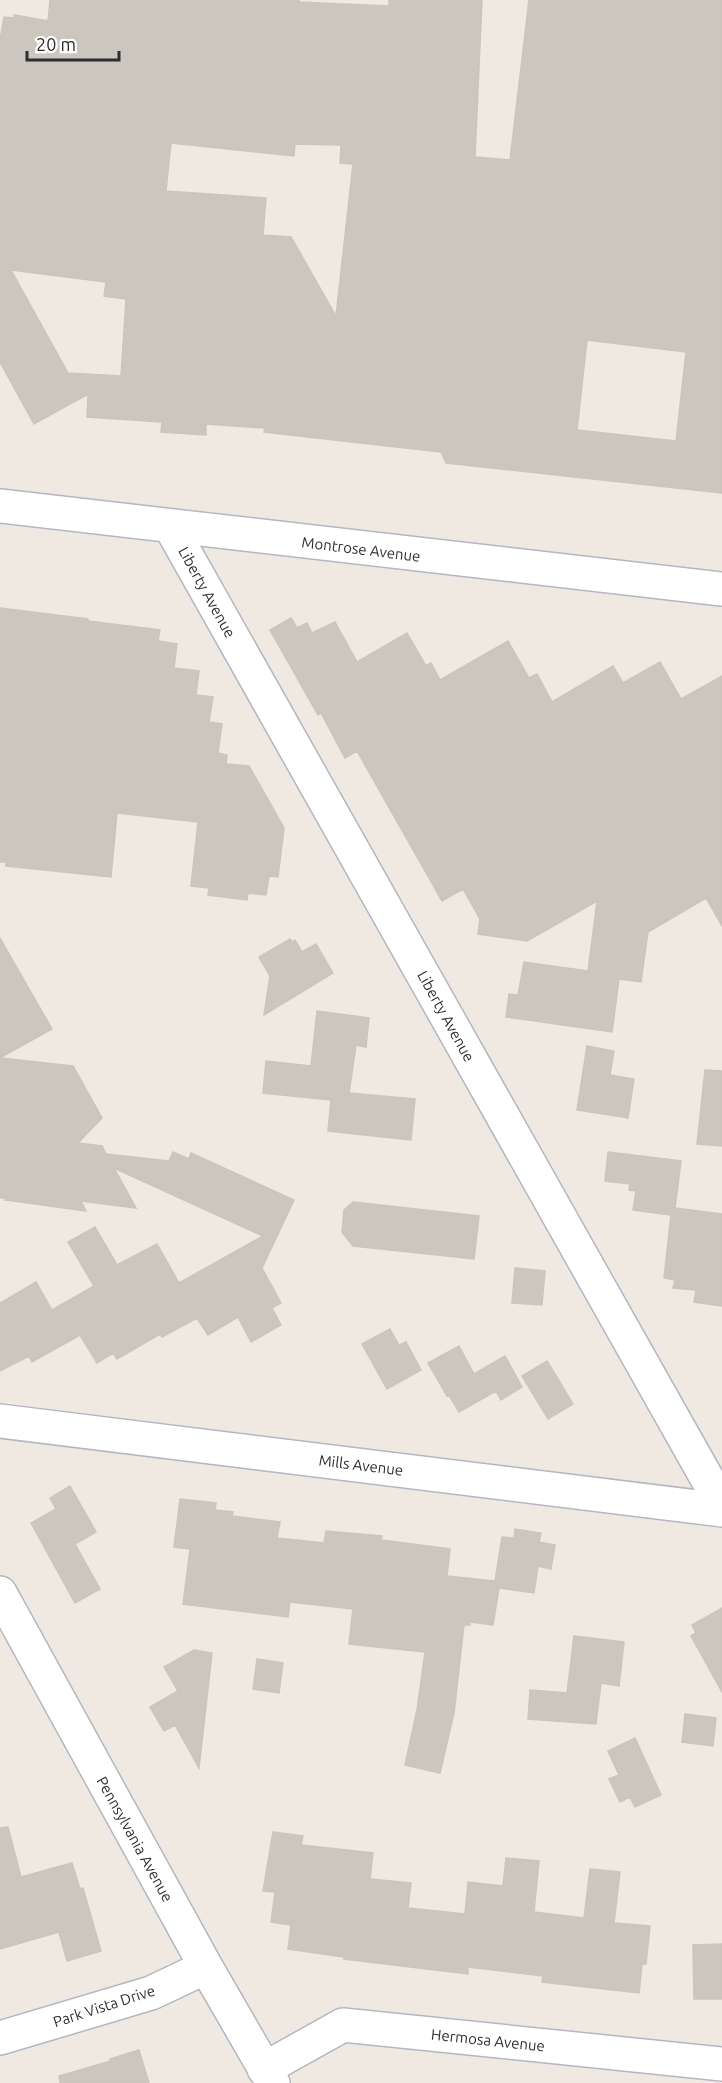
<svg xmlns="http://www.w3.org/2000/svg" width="722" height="2083" font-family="Ubuntu,sans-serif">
<rect width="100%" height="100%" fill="#efe9e1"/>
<path fill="#cbc7bf" stroke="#cbc5ba" stroke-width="1.5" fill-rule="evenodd" d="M 50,0 L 299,0 L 299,2 L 389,6 L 389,0 L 482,0 L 475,157 L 510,160 L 529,0 L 722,0 L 722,493 L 446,463 L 441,452 L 264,432 L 265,428 L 206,424 L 206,435 L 161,432 L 162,422 L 87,417 L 88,394 L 34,424 L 0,362 L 0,40 L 4,17 L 14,18 L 14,15 L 48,21 ZM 171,143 L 294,156 L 295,144 L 341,145 L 340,163 L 353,164 L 336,316 L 291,237 L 263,235 L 266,198 L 166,191 ZM 11,270 L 106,282 L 104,296 L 126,299 L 121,376 L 68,373 ZM 587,340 L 686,352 L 676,441 L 577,430 Z
M 0,608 L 88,619 L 88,621 L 160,630 L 158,641 L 177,644 L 174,668 L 199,671 L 196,695 L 213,697 L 209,722 L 222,724 L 218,753 L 227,755 L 226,764 L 249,766 L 284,828 L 278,877 L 269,876 L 266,895 L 248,893 L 247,900 L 208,895 L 209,888 L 191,886 L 198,822 L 117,813 L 111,877 L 6,866 L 6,862 L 0,862 Z
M 291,618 L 297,628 L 307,623 L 312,633 L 335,622 L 357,662 L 407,633 L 426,666 L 431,663 L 440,680 L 508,641 L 529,678 L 537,674 L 552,702 L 613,666 L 623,683 L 660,662 L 681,699 L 722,676 L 722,926 L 706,898 L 648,932 L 641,982 L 619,979 L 612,1032 L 506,1017 L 509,994 L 518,995 L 524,962 L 588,971 L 597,901 L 527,941 L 478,934 L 480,919 L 463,889 L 442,901 L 357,751 L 345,758 L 321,713 L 318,715 L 270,630 Z
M 0,938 L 52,1029 L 0,1058 Z
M 290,939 L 292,942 L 295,940 L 302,952 L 316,944 L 333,973 L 264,1015 L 270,976 L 259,957 Z
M 317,1011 L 369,1018 L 366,1047 L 356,1045 L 349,1093 L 415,1099 L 411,1140 L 328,1131 L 331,1100 L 263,1093 L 266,1061 L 311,1066 Z
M 587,1046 L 614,1051 L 610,1075 L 634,1079 L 628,1118 L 577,1110 Z
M 0,1058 L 73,1066 L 102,1118 L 78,1143 L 102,1146 L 106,1154 L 169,1161 L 173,1152 L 189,1159 L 191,1153 L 294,1200 L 262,1268 L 281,1303 L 272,1308 L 281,1325 L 251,1342 L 238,1317 L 208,1335 L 197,1318 L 162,1337 L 160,1334 L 117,1359 L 113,1353 L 97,1363 L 80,1335 L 32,1362 L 29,1356 L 0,1371 L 0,1303 L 36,1282 L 52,1310 L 94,1286 L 68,1242 L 95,1227 L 117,1265 L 157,1244 L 179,1283 L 263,1236 L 114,1168 L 136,1208 L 81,1201 L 86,1211 L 5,1200 L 6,1198 L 0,1198 Z
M 705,1070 L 722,1071 L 722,1146 L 697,1144 Z
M 608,1152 L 681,1161 L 675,1208 L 722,1214 L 722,1306 L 694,1302 L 696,1290 L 673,1288 L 675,1280 L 664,1278 L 671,1215 L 633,1210 L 636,1191 L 629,1190 L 630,1184 L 605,1181 Z
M 353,1202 L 479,1216 L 474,1259 L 353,1246 L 342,1232 L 344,1210 Z
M 515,1268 L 545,1271 L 542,1305 L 512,1303 Z
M 390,1329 L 399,1345 L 406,1342 L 421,1370 L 387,1389 L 362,1344 Z
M 459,1346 L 474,1374 L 505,1356 L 522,1387 L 501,1400 L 496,1391 L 459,1412 L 449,1395 L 447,1396 L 428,1363 Z
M 547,1361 L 573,1404 L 548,1419 L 522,1376 Z
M 70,1486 L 96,1532 L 75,1544 L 100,1589 L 75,1603 L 31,1523 L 56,1509 L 50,1498 Z
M 180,1499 L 216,1503 L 215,1510 L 233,1512 L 232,1516 L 280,1522 L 277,1538 L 324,1543 L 326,1531 L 382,1536 L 381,1540 L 450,1549 L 447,1576 L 495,1581 L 502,1537 L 514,1538 L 515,1529 L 541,1533 L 539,1542 L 555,1545 L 551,1569 L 538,1566 L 534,1593 L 499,1588 L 493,1625 L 470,1622 L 470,1625 L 464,1625 L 454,1713 L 440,1773 L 405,1765 L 417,1710 L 425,1652 L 349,1644 L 353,1609 L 290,1602 L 288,1617 L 183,1604 L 190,1549 L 174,1547 Z
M 722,1608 L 722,1692 L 691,1636 L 696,1633 L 692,1625 Z
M 574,1636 L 624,1642 L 619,1686 L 601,1683 L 596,1724 L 528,1719 L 530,1690 L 567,1693 Z
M 194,1650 L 212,1653 L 199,1768 L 175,1725 L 164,1731 L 150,1707 L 178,1691 L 164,1667 Z
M 257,1659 L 283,1663 L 279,1693 L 253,1689 Z
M 685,1714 L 716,1718 L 713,1746 L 682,1742 Z
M 635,1738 L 661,1795 L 635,1807 L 630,1797 L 620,1802 L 609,1779 L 619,1775 L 608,1751 Z
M 8,1827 L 21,1877 L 72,1863 L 80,1889 L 83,1888 L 101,1951 L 67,1961 L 59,1932 L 0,1949 L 0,1828 Z
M 273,1832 L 303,1836 L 301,1845 L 373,1853 L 370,1879 L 411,1883 L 408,1908 L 465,1914 L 468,1882 L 503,1886 L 506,1858 L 539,1861 L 534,1912 L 584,1918 L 590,1869 L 620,1872 L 614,1923 L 650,1926 L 646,1964 L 642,1964 L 639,1993 L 542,1982 L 543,1976 L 468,1967 L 468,1974 L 344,1959 L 344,1957 L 288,1949 L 291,1925 L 271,1922 L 275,1892 L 263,1891 Z
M 722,1944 L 722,1999 L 694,1999 L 693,1945 Z
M 139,2050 L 149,2083 L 60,2083 L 59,2076 L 111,2061 L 110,2059 Z"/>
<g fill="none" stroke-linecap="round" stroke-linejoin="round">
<g stroke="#b4b7c1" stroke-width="36">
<path id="minor" d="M 0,506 L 722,589
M 170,526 L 722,1505
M 0,1421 L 722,1510
M 0,1593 L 206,1967 L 273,2083
M 0,2038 L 151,1993 L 206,1967
M 264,2069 L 343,2025 L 722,2064"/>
</g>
<use href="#minor" stroke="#fff" stroke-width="33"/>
</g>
<g text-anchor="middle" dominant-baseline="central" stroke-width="4.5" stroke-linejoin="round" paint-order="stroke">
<g font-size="15" fill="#2e2e2e" stroke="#fff">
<text transform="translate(361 549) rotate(7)">Montrose Avenue</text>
<text transform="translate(207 592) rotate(61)">Liberty Avenue</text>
<text transform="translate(446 1016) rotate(61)">Liberty Avenue</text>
<text transform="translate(361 1465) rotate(7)">Mills Avenue</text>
<text transform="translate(135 1839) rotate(61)">Pennsylvania Avenue</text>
<text transform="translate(104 2006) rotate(-18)">Park Vista Drive</text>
<text transform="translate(488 2040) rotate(6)">Hermosa Avenue</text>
</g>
</g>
<path d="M27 51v9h92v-9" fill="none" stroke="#2e2e2e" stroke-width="3"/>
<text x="36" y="51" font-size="18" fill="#2e2e2e" stroke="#ffffff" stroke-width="4.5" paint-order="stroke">20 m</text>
</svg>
